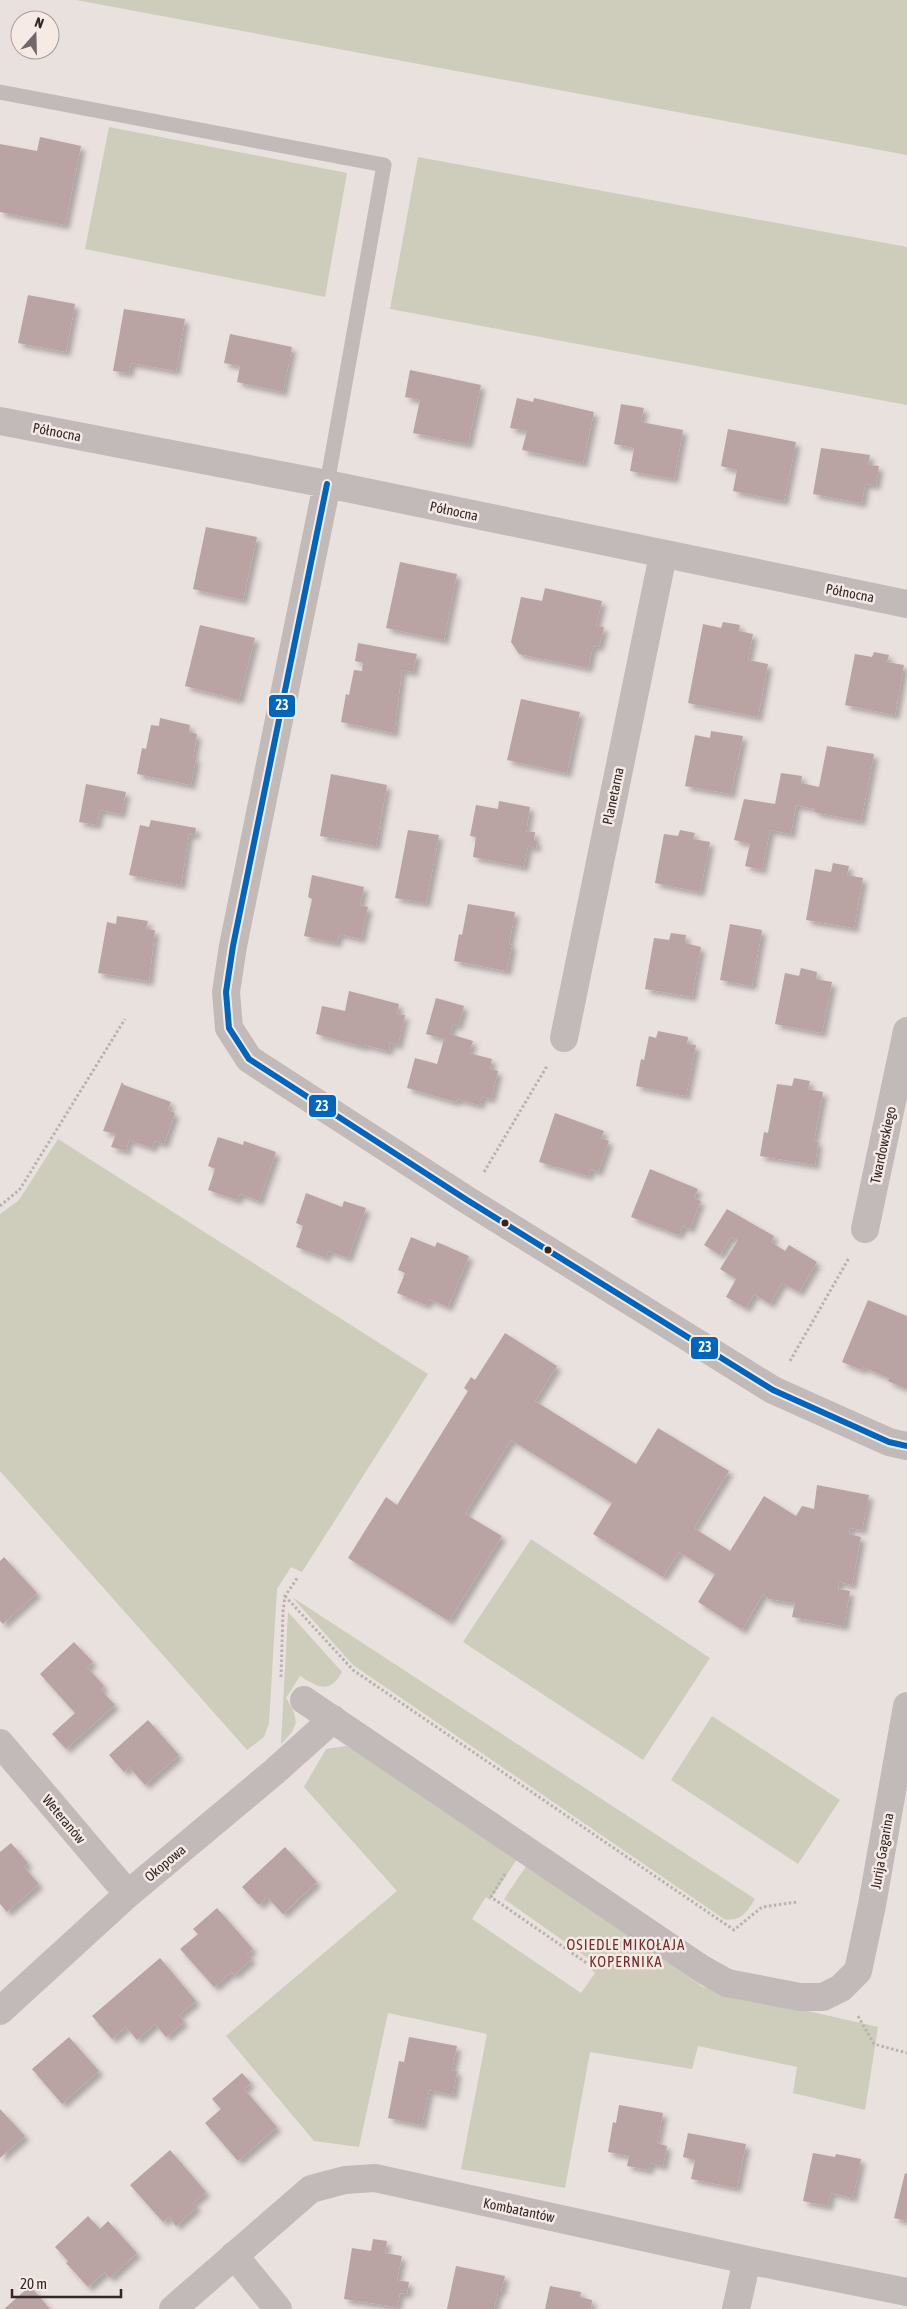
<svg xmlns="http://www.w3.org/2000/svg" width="907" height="2309" font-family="'Asap Condensed',sans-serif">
<defs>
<filter id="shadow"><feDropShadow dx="4.5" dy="4.5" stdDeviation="2.5" flood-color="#0004"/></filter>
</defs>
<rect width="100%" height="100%" fill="#e9e1de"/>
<path fill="#ceccba" d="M 76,0 L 907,0 L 907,155 Z
M 109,127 L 347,173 L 325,297 L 85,249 Z
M 418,157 L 907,247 L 907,405 L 390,309 Z
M 58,1139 L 428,1374 L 302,1572 L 291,1567 L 277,1589 L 269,1723 L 264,1737 L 247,1750 L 0,1471 L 0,1214 L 19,1200 Z
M 531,1539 L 710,1658 L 643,1760 L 463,1642 Z
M 292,1597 L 755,1899 C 747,1912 741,1922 724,1919 L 353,1665 Z
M 288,1612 L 342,1672 C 329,1695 318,1687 300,1676 L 286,1698 C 300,1720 299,1726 281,1744 Z
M 712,1716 L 840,1800 L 798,1864 L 671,1780 Z
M 346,1746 L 362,1752 L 517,1859 L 490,1900 L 486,1897 L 472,1919 L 581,1993 L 595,1973 L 591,1969 L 595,1963 L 504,1899 L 527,1865 L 703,1987 L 878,2027 L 865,2110 L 793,2093 L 797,2067 L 698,2046 L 692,2069 L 590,2052 L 565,2188 L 461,2169 L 487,2034 L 388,2013 L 359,2147 L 314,2141 L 226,2036 L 397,1891 L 304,1787 L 326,1749 Z"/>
<path fill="#baa3a3" filter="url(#shadow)" d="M 40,137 L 81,146 L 65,225 L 0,212 L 0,144 L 37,151 Z
M 28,295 L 75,304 L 66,352 L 18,343 Z
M 124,309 L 185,319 L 176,371 L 131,363 L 129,373 L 113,371 Z
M 230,334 L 292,347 L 283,392 L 237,382 L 240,366 L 224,363 Z
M 410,370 L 481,385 L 468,444 L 413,433 L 420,400 L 405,397 Z
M 517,398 L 533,402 L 534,398 L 594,412 L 583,463 L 522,450 L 527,431 L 510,428 Z
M 621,404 L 644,408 L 641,422 L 683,430 L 674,479 L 630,471 L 634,448 L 614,444 Z
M 728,429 L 796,442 L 784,501 L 733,491 L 737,470 L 721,466 Z
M 821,448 L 870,455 L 868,465 L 879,466 L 876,485 L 865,484 L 862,503 L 813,494 Z
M 206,527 L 257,537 L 243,600 L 193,589 Z
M 400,562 L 457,574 L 444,640 L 386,628 Z
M 545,588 L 602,601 L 596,626 L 604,627 L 599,647 L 593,646 L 588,668 L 519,654 L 511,642 L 521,597 L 542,601 Z
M 723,622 L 740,625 L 739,631 L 753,634 L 748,660 L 768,664 L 758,717 L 688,703 L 703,624 L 721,628 Z
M 200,625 L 255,638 L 239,700 L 185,686 Z
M 358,643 L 417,654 L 413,672 L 402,670 L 394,733 L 341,722 L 346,694 L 349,695 L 354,670 L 362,671 L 363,663 L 355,661 Z
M 874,652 L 889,655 L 887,662 L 904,665 L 895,715 L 845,705 L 855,654 L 872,657 Z
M 521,699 L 580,712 L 567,773 L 507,760 Z
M 160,718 L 190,725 L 189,732 L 197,734 L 193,758 L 196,758 L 191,785 L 137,774 L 142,748 L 146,749 L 151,725 L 159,726 Z
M 711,731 L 743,736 L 731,794 L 685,786 L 695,735 L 710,738 Z
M 827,746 L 874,754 L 861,821 L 814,812 L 815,809 L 796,805 L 791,834 L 770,830 L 762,870 L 745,866 L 750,844 L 734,840 L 744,799 L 775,804 L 781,773 L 802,776 L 801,783 L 819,787 Z
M 331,774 L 387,785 L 376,846 L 320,836 Z
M 86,784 L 126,792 L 121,814 L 100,810 L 97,825 L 79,822 Z
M 499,801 L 530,807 L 526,832 L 535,832 L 534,840 L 537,841 L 536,848 L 528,846 L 524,867 L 473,857 L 476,837 L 470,836 L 476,805 L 498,809 Z
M 151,820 L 196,828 L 195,835 L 189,834 L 181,885 L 129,875 L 140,825 L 149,827 Z
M 408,830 L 439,835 L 426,903 L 395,898 Z
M 680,830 L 695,833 L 693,839 L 710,842 L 700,892 L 655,883 L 664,834 L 678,836 Z
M 833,863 L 849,866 L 847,875 L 863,878 L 854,928 L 806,920 L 815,869 L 831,872 Z
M 312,875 L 364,887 L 360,905 L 368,907 L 361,939 L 339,934 L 337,943 L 304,936 L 312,899 L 308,897 Z
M 468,904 L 515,912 L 509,944 L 512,945 L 507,971 L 454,961 L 459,934 L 462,935 Z
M 117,916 L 148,921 L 146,929 L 155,930 L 149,981 L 98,973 L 107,922 L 116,924 Z
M 730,924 L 762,930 L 752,986 L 720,980 Z
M 671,933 L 686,935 L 685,943 L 701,947 L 692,997 L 645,989 L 654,938 L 669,940 Z
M 801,968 L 817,972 L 816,979 L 832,982 L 822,1033 L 775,1024 L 785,973 L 799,976 Z
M 349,991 L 399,1004 L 397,1014 L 405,1015 L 398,1045 L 390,1043 L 389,1051 L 364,1045 L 364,1047 L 316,1034 L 322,1006 L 345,1011 Z
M 436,998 L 464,1006 L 458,1026 L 453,1024 L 450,1034 L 473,1041 L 469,1053 L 492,1059 L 490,1069 L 498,1071 L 491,1099 L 482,1097 L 480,1105 L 457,1099 L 456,1102 L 407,1088 L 415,1058 L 437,1064 L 444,1039 L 426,1034 Z
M 658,1031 L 688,1037 L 687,1044 L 696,1045 L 686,1096 L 636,1086 L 641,1059 L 644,1060 L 649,1036 L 656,1038 Z
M 794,1078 L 810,1081 L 808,1089 L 823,1092 L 814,1141 L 818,1142 L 815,1165 L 760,1156 L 764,1132 L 768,1133 L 777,1084 L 792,1086 Z
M 122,1082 L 124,1085 L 171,1102 L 168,1110 L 175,1113 L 164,1144 L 155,1141 L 152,1148 L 129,1140 L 126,1151 L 111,1147 L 116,1134 L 103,1131 Z
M 555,1113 L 604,1131 L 601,1138 L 609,1141 L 598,1172 L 591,1169 L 588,1176 L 539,1162 Z
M 218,1137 L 243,1145 L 244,1141 L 276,1152 L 259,1201 L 240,1194 L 237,1200 L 208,1190 L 215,1169 L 208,1166 Z
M 650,1169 L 698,1189 L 694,1198 L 701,1201 L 699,1205 L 690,1229 L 683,1226 L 679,1235 L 631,1217 Z
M 306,1193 L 342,1207 L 344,1201 L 366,1208 L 348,1258 L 328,1251 L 326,1258 L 296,1247 L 303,1226 L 296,1223 Z
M 727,1209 L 774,1236 L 771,1242 L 785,1251 L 789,1245 L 817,1262 L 799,1292 L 782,1283 L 770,1304 L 754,1294 L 746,1308 L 726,1297 L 736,1279 L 720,1269 L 738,1240 L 731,1237 L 720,1255 L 704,1245 Z
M 411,1237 L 435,1247 L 437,1242 L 469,1256 L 448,1307 L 429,1299 L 426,1305 L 397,1293 L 405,1273 L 398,1270 Z
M 868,1300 L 907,1316 L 907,1389 L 888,1381 L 889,1378 L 863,1367 L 862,1370 L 842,1362 Z
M 505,1333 L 557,1366 L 535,1401 L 636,1464 L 658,1428 L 729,1471 L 694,1528 L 730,1551 L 764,1496 L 796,1516 L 802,1506 L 814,1509 L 817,1485 L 869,1495 L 862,1530 L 850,1528 L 849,1534 L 861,1537 L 852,1585 L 839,1582 L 838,1589 L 850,1591 L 844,1626 L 792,1617 L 795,1603 L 769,1599 L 763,1594 L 742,1630 L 698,1602 L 715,1574 L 679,1552 L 663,1577 L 593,1534 L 612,1503 L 511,1440 L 465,1514 L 502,1536 L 449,1621 L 348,1558 L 386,1497 L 397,1505 L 468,1391 L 464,1388 L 471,1377 L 475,1380 Z
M 4,1557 L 37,1593 L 3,1624 L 0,1621 L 0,1561 Z
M 74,1642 L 93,1662 L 87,1667 L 104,1686 L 101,1690 L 115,1705 L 66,1749 L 52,1734 L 75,1713 L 40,1674 Z
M 148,1720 L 179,1755 L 145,1785 L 129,1767 L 124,1772 L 109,1755 Z
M 11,1843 L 28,1863 L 24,1867 L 39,1884 L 7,1912 L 0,1904 L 0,1852 Z
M 285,1847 L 317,1882 L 283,1914 L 267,1897 L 259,1905 L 242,1887 Z
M 217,1908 L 253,1949 L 247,1954 L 252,1959 L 234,1975 L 232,1972 L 214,1987 L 180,1949 L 198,1934 L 193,1929 Z
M 160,1958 L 196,2001 L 179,2015 L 184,2022 L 166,2037 L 155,2024 L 137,2040 L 126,2027 L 112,2039 L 92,2016 Z
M 69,2037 L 99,2071 L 62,2104 L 32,2069 Z
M 409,2037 L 457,2046 L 452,2070 L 457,2071 L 453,2095 L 429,2090 L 422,2125 L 388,2118 L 399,2061 L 404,2062 Z
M 242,2073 L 251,2083 L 244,2089 L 277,2127 L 238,2161 L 205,2123 L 221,2109 L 212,2099 Z
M 619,2105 L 663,2113 L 657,2143 L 667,2146 L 663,2166 L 650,2163 L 649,2170 L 627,2166 L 629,2156 L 608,2152 L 613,2122 L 616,2123 Z
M 0,2109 L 25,2136 L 0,2158 Z
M 688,2133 L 746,2144 L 737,2188 L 691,2179 L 695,2160 L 683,2157 Z
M 170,2150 L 206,2192 L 193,2203 L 197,2207 L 176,2226 L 169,2217 L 163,2222 L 130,2185 Z
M 813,2153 L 835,2157 L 836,2154 L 861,2159 L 853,2198 L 831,2193 L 828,2206 L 803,2201 Z
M 905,2173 L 907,2174 L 907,2221 L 894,2218 Z
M 88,2216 L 100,2229 L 108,2221 L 137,2253 L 110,2278 L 105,2272 L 88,2287 L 66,2263 L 68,2261 L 55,2247 Z
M 373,2239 L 387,2241 L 385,2253 L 402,2256 L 397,2280 L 409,2282 L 407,2294 L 400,2293 L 397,2307 L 344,2299 L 352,2248 L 371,2251 Z
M 456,2266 L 505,2276 L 501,2292 L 498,2292 L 494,2309 L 447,2309 Z
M 30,2286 L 50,2309 L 4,2309 Z
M 550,2286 L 581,2292 L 580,2297 L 592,2300 L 591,2309 L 545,2309 Z"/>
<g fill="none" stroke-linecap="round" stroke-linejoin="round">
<path stroke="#bab2b0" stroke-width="3" stroke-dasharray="2.5 2.5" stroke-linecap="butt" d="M 484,1172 L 547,1066
M 0,1206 L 20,1189 L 125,1019
M 790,1361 L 849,1258
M 285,1596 L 353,1670 L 734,1930 L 762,1907 L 797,1902
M 281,1677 L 283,1612 L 285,1596 L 298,1577
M 505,1874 L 491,1897 L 588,1964
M 858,2016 L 874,2044 L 907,2053"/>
<path stroke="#c1bab8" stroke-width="15" d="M 0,92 L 384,165 L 327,484"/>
<path stroke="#c1bab8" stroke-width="28" d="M 0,421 L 327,484 L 907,604
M 327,484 L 233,946 L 226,992 L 229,1028 L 249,1059 L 467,1200 L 773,1390 L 889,1442 L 907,1446
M 564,1038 L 663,555
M 865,1229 L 907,1031
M 304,1700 L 702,1969 L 727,1983 L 800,1997 L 823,1997 L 841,1988 L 858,1971 L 872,1905 L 907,1706
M 0,1743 L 128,1894
M 0,2011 L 128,1894 L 274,1772 L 333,1719
M 234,2255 L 278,2309
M 173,2309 L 311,2189 L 345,2180 L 375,2178 L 747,2260 L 907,2292
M 736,2309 L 747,2260"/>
<g stroke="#f6eae5" stroke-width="10">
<path id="bus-1" d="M 327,484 L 233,946 L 226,992 L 229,1028 L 249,1059 L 467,1200 L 773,1390 L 889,1442 L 907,1446"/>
</g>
<use href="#bus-1" stroke="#0065bd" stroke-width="6"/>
</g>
<g fill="#312727" stroke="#f6eae5" stroke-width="2">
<circle cx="505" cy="1223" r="4.5"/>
<circle cx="548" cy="1250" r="4.5"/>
</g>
<g text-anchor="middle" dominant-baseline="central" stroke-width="5" stroke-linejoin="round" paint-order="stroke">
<g font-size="14" fill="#312727" stroke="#f6eae5">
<text transform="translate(57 432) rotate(11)">Północna</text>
<text transform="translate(454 511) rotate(12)">Północna</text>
<text transform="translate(850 593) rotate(11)">Północna</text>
<text transform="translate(613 796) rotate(-78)">Planetarna</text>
<text transform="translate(883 1145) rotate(-78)">Twardowskiego</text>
<text transform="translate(64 1819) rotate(50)">Weteranów</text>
<text transform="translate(882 1851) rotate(-80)">Jurija Gagarina</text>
<text transform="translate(165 1863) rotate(-40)">Okopowa</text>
<text transform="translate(519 2210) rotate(12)">Kombatantów</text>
</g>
<g font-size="15" letter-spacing="1" fill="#752b2d" stroke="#f6eae5">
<text x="626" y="1944">OSIEDLE MIKOŁAJA<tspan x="626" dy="17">KOPERNIKA</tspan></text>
</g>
</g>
<g stroke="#f6eae5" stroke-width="2">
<rect x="268" y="694" width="28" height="24" rx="5" fill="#0065bd"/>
<rect x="308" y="1094" width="29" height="24" rx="5" fill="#0065bd"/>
<rect x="690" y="1336" width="29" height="24" rx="5" fill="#0065bd"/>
</g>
<g font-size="14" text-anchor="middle" font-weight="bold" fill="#fff">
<text x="282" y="710">23</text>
<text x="322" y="1111">23</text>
<text x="705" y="1352">23</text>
</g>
<g transform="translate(35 35) rotate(20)"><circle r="24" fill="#f6eae5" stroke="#a79c99"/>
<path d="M0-4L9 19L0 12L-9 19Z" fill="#716867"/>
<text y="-8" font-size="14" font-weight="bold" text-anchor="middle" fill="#312727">N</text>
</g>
<path d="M12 2289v8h109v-8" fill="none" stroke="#312727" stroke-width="2.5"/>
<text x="20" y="2289" font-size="15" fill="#312727" stroke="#f6eae5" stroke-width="4" paint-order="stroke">20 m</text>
</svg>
